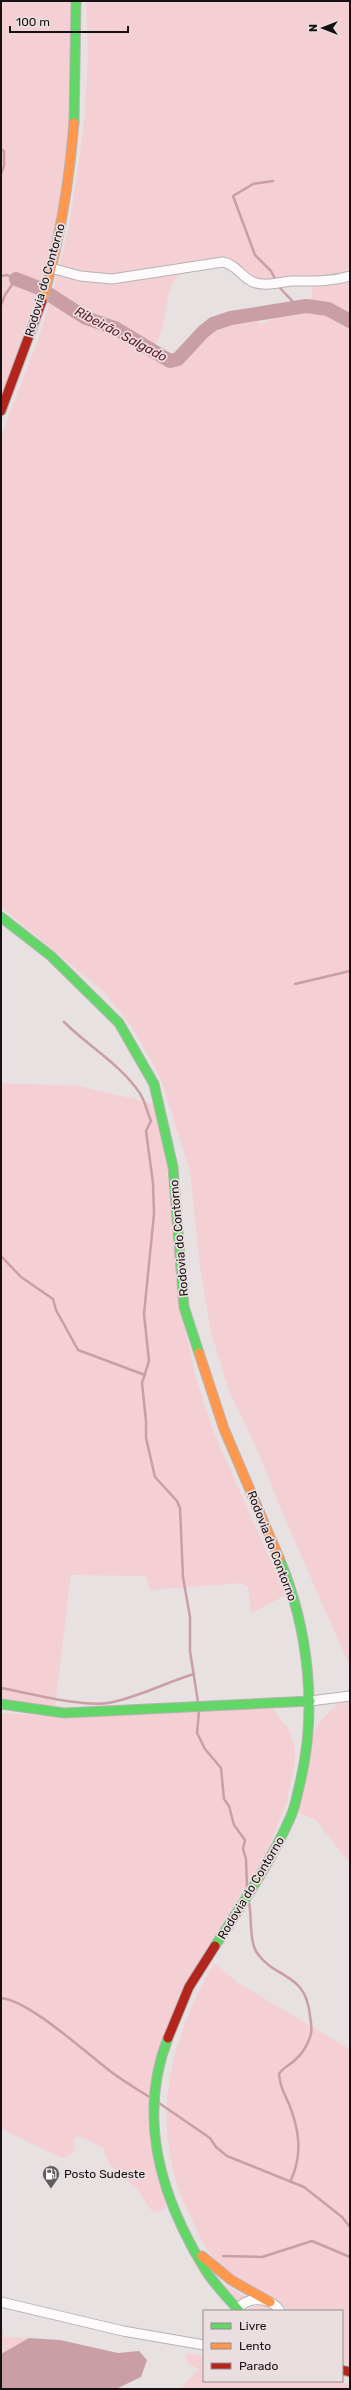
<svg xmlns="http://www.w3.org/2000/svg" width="351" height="2390" font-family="Rubik,sans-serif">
<rect width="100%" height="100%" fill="#e8e1e2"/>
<path fill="#f4d0d5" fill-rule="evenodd" d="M 1,1 L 73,1 L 72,110 L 56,221 L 44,275 L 1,400 Z
M 86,1 L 350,1 L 350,1667 L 282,1512 L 257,1449 L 229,1391 L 211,1332 L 200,1266 L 190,1172 L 165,1091 L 154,1065 L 132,1027 L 104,992 L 1,907 L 1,436 L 39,337 L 55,282 L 69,226 L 78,169 L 85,112 L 88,55 ZM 225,265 L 265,288 L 302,282 L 312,284 L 312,296 L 308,306 L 260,324 L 253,318 C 238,318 212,330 201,340 C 191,349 187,360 174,366 L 152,358 L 149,346 L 155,345 C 171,323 160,292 181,273 Z
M 1,1083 L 80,1086 L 155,1104 L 163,1133 L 184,1322 L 196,1378 L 214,1433 L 286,1595 L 251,1613 L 248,1586 L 244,1586 L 243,1583 L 150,1590 L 146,1576 L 71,1575 L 55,1706 L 1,1704 Z
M 348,1691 L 350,1696 L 350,1864 L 316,1820 L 296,1812 C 302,1789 306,1749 316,1728 C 323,1714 346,1701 348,1691 Z
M 271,1707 L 289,1729 L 295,1749 L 295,1763 L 286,1804 L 267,1852 L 199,1961 L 155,2078 L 166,2208 L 157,2213 L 150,2209 L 138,2190 L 109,2164 L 104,2149 L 89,2140 L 76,2136 L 73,2140 L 75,2152 L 62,2158 L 1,2129 L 1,1713 L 53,1716 Z
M 214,1963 L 238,1983 L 350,2049 L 350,2365 L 342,2362 L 342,2311 L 289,2311 C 275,2294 252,2291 234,2279 C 227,2274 220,2266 215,2260 C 204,2248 198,2232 191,2218 C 147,2130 167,2044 214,1963 Z
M 222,2284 L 248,2298 L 239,2301 Z
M 258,2306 L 266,2307 L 273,2311 L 245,2310 Z
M 1,2326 L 4,2331 L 3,2337 L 29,2338 L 1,2354 Z
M 187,2353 L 204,2356 L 204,2381 L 334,2381 L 350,2384 L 350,2389 L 180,2389 L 199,2369 L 190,2365 L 185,2357 Z"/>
<path fill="#c99ea4" d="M 29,2338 L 60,2340 L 118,2353 L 139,2351 L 147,2360 L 141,2377 L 116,2389 L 1,2389 L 1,2354 Z"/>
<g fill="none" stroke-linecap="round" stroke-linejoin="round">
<path stroke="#c99ea4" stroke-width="2.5" d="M 1,149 L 4,151 L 4,166 L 1,174
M 273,181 L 253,184 L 233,196 L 255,255 L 271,271 L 276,281
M 1,276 L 7,275 L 16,279 L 5,295 L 1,305
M 278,286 L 298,307
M 295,984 L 350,971
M 64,1022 C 88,1046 120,1064 139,1092 C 145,1100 147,1112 151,1121 L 146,1131 L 153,1183 L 154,1214 L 144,1314 L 149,1361 L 142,1383 L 146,1421 L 146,1438 L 155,1477 L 177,1501 L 180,1508 L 183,1577 L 190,1617 L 190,1651 L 198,1702
M 1,1256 L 21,1277 L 53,1299 L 56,1310 L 78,1350 L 145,1375
M 1,1688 C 30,1693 86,1709 113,1702 C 141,1696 167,1682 194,1674
M 199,1711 L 197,1733 L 205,1749 L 221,1768 L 224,1799 L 229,1806 L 234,1825 L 245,1840 L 243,1849 L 246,1859 L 247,1887
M 249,1902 C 252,1917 249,1941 257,1953 C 276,1980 306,1972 310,2016 C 311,2023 313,2031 310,2037 C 307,2046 302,2054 295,2060 C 290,2065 282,2068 279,2074 C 280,2086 284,2093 289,2104 C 299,2129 303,2154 291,2180
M 1,1998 C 30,2001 85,2052 110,2071 C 123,2081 137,2089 151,2098
M 159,2103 L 210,2138 L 216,2147 L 227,2156 L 304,2187 L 342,2217 L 350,2227
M 223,2256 L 262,2257 L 312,2241 L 350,2257"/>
<path stroke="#c99ea4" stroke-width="14" d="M 16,279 L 39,288 L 86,318 L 115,328 L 170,361 L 178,359 L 203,332 L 213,324 L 231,318 L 306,306 L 328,309 L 350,321"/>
<g stroke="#b8b2b3" stroke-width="11">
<path id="street" d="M 51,268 L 80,276 L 112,279 L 223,262 C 236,264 241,277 253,282 C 266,287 279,282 292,281 C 312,281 330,282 350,276
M 310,1701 L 350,1696
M 1,2302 L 123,2331 L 204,2345
M 236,2311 C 246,2296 270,2296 280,2311"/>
</g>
<g stroke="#b8b2b3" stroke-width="11">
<path id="fast" d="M 74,123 L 76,1
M 1,917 L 51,956 L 119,1023 L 154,1084 L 173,1167 L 184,1307 L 199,1353
M 1,1704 L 64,1713 L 310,1701
M 215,1946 C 242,1904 271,1862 291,1816 C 295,1807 297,1796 299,1787 C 318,1713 309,1629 279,1558
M 168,2038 C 136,2120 162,2200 206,2271 C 215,2285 228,2298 239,2311"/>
</g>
<g stroke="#b8b2b3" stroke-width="11">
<path id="slow" d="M 42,301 C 60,242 69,183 74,123
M 199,1353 L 224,1429 L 279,1558
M 202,2256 L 231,2280 L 270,2302"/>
</g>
<g stroke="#b8b2b3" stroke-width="11">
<path id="jam" d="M 1,411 L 42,301
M 168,2038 L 189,1987 L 215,1946
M 342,2370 L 350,2372"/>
</g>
<use href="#street" stroke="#fcfafb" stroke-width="9"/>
<use href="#fast" stroke="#63d668" stroke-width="9"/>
<use href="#slow" stroke="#ff974d" stroke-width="9"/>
<use href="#jam" stroke="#b3261e" stroke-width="9"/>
</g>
<defs>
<g id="fuel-pin" transform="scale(0.9)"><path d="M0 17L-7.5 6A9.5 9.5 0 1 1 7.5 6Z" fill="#605a5b" stroke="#ebdee0"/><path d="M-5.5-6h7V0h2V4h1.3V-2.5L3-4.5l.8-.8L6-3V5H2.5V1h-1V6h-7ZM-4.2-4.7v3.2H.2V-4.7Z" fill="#fff"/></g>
</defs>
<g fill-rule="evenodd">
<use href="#fuel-pin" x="51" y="2174"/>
</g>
<g text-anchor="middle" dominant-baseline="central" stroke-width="3.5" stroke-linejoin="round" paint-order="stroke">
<g font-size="12" fill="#161112" stroke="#ebdee0">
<text transform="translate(45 280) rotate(-74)">Rodovia do Contorno</text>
<text transform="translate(179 1238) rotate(-95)">Rodovia do Contorno</text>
<text transform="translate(272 1546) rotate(69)">Rodovia do Contorno</text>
<text transform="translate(251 1888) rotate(-59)">Rodovia do Contorno</text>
</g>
<g font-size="12" fill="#161112" stroke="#ebdee0" text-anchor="start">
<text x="64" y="2174">Posto Sudeste</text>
</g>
<g font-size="13" font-style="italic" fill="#61182c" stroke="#ebdee0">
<text transform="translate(121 334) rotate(28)">Ribeirão Salgado</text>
</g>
</g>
<rect width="351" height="2390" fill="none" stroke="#161112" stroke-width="4"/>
<rect x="203" y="2310" width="140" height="72" fill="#ebdee0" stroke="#968c8e"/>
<rect x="211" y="2323" width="20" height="6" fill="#63d668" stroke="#968c8e"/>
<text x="239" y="2330" font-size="12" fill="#161112">Livre</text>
<rect x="211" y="2343" width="20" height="6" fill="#ff974d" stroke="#968c8e"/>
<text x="239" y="2350" font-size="12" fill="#161112">Lento</text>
<rect x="211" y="2363" width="20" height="6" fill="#b3261e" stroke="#968c8e"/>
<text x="239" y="2370" font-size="12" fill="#161112">Parado</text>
<g transform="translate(323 28) rotate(270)" stroke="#ebdee0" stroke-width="3" paint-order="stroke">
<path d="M0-3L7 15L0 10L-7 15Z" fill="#161112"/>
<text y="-6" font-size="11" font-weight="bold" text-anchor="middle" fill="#161112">N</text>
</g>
<path d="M10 26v6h118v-6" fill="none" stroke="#161112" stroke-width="2"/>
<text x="16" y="26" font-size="12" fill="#161112" stroke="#ebdee0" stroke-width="3" paint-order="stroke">100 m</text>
</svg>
